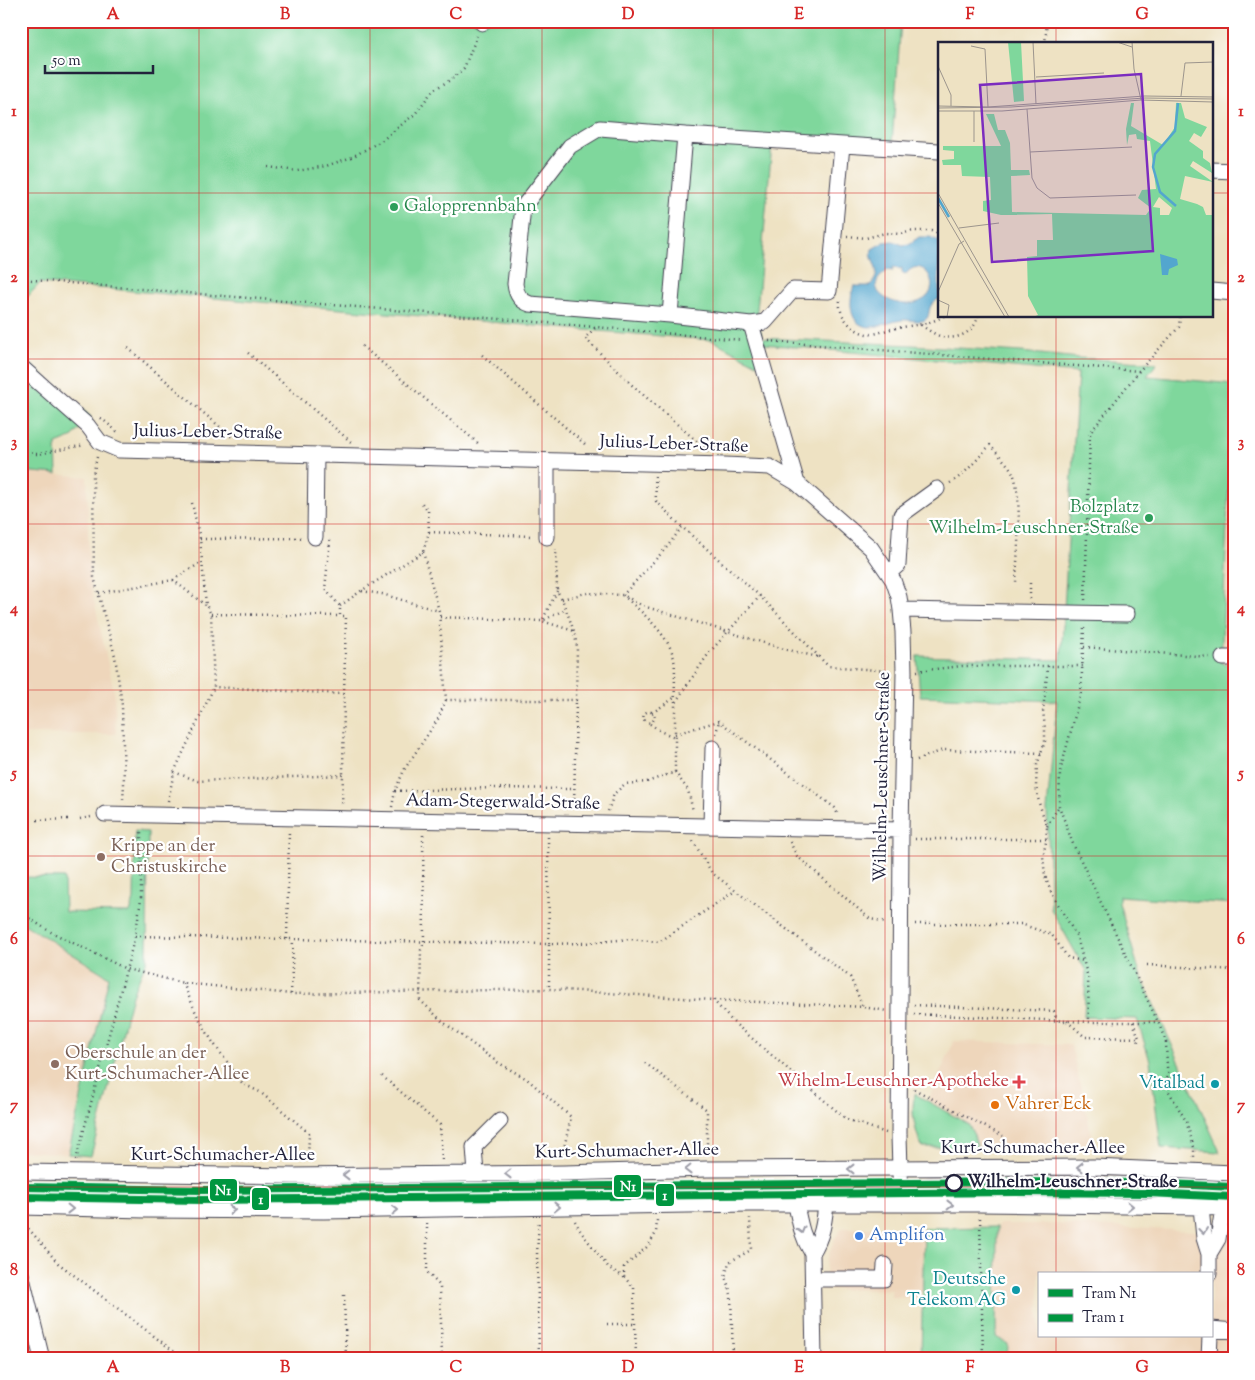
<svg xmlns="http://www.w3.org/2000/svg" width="1255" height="1380" font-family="'Sorts Mill Goudy',serif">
<rect width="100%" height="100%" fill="#fff"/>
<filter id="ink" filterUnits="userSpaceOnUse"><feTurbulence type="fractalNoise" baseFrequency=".02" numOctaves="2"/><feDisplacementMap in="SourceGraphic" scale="10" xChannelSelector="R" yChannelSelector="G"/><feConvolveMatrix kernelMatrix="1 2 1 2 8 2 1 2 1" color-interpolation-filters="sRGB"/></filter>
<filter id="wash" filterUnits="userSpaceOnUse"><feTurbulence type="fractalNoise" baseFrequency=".0096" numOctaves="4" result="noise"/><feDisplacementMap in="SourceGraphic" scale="20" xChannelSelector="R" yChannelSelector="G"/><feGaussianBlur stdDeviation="1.12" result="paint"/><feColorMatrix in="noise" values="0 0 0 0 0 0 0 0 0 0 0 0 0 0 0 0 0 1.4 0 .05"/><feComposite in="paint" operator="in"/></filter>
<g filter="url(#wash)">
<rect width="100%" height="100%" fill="#eee2c3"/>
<path fill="#eed6bb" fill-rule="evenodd" d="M 21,471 L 87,477 L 89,577 L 114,692 L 116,734 L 21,734 Z
M 1229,476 L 1234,477 L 1234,665 L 1221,664 Z
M 21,922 L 109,977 L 68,1154 L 21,1151 Z
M 954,1041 L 1071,1045 L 1095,1149 L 977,1147 L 974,1135 L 928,1101 Z
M 1000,1224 L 1056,1224 L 1234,1233 L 1234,1359 L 1007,1359 L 1008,1344 L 996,1337 L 997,1227 ZM 1039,1274 L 1211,1274 L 1211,1336 L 1039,1336 Z
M 842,1228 L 924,1228 L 923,1298 L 891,1297 L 891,1290 L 825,1289 L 827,1261 L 835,1238 Z"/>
<path fill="#ccc2b9" d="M 931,1173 L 1078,1174 L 1234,1181 L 1234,1200 L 1180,1196 L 1041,1196 L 987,1198 L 929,1196 L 920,1193 L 920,1179 Z"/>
<path fill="#7fd79c" stroke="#507c6c" d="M 21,21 L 901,21 L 892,143 L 772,144 L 757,310 L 762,338 L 911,345 L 1021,352 L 1079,358 L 1157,363 L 1147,376 L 1233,384 L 1234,477 L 1229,477 L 1221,663 L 1234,665 L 1234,904 L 1119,896 L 1119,903 L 1140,974 L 1220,1152 L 1161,1148 L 1150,1061 L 1137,1019 L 1084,1017 L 1086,971 L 1051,909 L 1047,810 L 1057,701 L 920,696 L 917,656 L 1061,660 L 1078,373 L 764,344 L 757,364 L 712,340 L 560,328 L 40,283 L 21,304 Z
M 21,356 L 91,417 L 71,438 L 56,444 L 57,474 L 21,471 Z
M 135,831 L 148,832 L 147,960 L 132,995 L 91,1156 L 68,1154 L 109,977 L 21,922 L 21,869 L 24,877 L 64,878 L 65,912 L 130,913 L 134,899 Z
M 915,1094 L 968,1124 L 974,1135 L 977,1147 L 922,1147 C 915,1131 910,1111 915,1094 Z
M 997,1227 L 996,1337 L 1008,1344 L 1007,1359 L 921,1359 L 924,1228 Z"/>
<path fill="#53a6ce" stroke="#3a6484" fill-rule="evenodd" d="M 919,237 L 930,237 L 939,241 L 939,299 C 925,305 932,316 925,320 C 921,323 908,319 902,320 C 892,321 883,326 872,327 C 849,328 848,302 854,286 L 869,286 C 886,271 868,263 872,249 L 884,242 L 893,241 L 903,245 L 909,244 ZM 894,267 L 898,269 L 902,268 L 902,273 L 906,274 C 924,250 952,299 909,304 C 890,305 861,289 886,272 L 886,270 L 893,271 L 892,268 Z"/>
</g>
<g filter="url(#ink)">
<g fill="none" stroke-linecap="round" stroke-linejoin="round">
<g stroke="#413f4f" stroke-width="17">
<path id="minor" d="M 482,23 L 482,21
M 1211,170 L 1234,171
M 1211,291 L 1234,293
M 670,315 L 530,304 C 520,301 516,294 515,284 L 523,207 L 570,146 L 600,128 L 685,135
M 751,324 L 765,322 L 793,290 L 829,291 L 842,145
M 21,367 L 88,426 L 100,442 L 119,450 L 725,465 L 770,467 L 797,483 L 871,548 L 893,580 L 899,597 L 901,610 L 903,632 L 904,672 L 901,830 L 900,1004 L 899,1135 L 901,1204
M 547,461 L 547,537
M 797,483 L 751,324 L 670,315 L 685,135 L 939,151
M 315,537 L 316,455
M 889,573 L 898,565 L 901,515 L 937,489
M 901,610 L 1127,614
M 1223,658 L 1234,658
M 105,814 L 901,830
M 711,826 L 713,748
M 21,1172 L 292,1176 L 564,1173 L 707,1169 L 1094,1167 L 1234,1173
M 476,1174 L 474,1147 L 500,1121
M 796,1205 C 800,1224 802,1237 812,1253 L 814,1359
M 21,1207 L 145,1210 L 324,1211 L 750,1204 L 979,1204 L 1201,1207 L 1234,1209
M 1201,1207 L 1204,1238 L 1209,1254 L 1209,1274
M 812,1253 C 822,1237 824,1224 826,1205
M 1209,1254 L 1218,1239 L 1223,1208
M 21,1274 L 42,1359
M 813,1279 L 884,1279 L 885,1265
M 1211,1329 L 1234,1331
M 1209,1359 L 1210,1336"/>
</g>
<path stroke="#413f4f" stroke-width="2.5" stroke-dasharray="1 4" stroke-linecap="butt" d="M 1015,44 L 1015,42
M 1045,44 L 1047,21
M 268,167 L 297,171 L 326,166 L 352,157 L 381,141 L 415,114 L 433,90 L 452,79 L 464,68 L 477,36
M 847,236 L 866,238 L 885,233 L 900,234 L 913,231 L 931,231 L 939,234
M 21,279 L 596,327
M 840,301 C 838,316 852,331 867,334 C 876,335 882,331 891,329 C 910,325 926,326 944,316
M 921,325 C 928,330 935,335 943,337 C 958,340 975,332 978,316
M 769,341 L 1139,371
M 362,346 L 479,444
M 128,348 L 234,439
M 248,353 L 351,442
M 482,355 L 587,446
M 101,418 L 120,434
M 708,451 L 632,385 L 585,338 L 596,327 L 742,340
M 21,453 L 38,454 L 85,445
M 97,457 L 93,475 L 94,577 L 115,656 L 122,705 L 124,784 L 123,800
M 655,476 L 656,501 L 682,527 L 760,596 L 828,666 L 889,671
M 950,483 C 965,475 978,458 990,445 C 997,454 1008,463 1013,473 C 1023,497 1017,554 1016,582
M 192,503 L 200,539 L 206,605 L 211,614 L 214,687 L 344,694 L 343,775 L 342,805
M 429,532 L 533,536
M 200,539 L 302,538
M 330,540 L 325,589 L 340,606 L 340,616 L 346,616 L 344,694
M 423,552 L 439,611 L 446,700 L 576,700 L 577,646 L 574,631 L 562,599 L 557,591 L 556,549
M 173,580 L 205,605
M 1030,583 L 1030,599
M 362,591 L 382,594 L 439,611
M 557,591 L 542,621 L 574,631
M 99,593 L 173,580 L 202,562
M 562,599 L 586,593 L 623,595 L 643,606 L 784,649 L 818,657
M 1085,600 L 1090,433 L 1139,371 L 1179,327 L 1180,316
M 340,606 L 361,591 L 423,552 L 429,532 L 428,510 L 420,501
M 211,614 L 340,616
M 440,617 L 542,621 L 566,609
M 1084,628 L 1081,693 L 1060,772 L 1059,806 L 1073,844 L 1158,1022 L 1166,1042 L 1168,1090 L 1186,1121 L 1194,1147 L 1194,1158
M 1084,647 L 1209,657
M 1048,666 L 1043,710 L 1045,729 L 1045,741 L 1037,765 L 1036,786 L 1039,803 L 1047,827 L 1046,842 L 1043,856 L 1045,876 L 1051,892 L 1077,937 L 1088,978 L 1089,1022
M 917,671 L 962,666 L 1083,666
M 675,702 C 674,688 676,673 674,659 C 669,634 641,612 623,595 L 667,547 L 682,527
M643.5 717a5.5 5.5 0 1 1 11 0a5.5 5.5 0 1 1-11 0Z
M 652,713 L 674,698
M 650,724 L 662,732 L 675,737
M 675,734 L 719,721 L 835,808 L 838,815
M 716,734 L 719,721
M 917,760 L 943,750 L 1041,753
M 174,772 L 198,781 L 343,775
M 675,772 L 688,790 L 693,811
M 395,791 L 490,788 L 575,789
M 168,801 L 174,772 L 214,687
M 392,807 L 395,791 L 404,770 L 438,719 L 446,700
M 574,809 L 576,700
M 608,811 L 614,794 L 625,784 L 647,782 L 675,772 L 675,703 L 709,653 L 760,596
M 80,819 L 91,817
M 37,820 L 71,819
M 1047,826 L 1059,806
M 423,835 L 424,942 L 421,950 L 420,1000 L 443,1022 L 497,1062 L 527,1079 L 571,1117 L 564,1148 L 564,1159
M 548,837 L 549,944 L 585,943 L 630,939 L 659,942 L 735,891
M 915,839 L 1046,839
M 693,841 L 712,873 L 850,977 L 863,1007
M 790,842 L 797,856 L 870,919 L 887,922
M 21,913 L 49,931 L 126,969 L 183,983 L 291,994 L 549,989 L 713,1000 L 826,1005 L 863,1007 L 887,1011
M 915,924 L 1021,924 L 1052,935 L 1068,958 L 1084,961
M 135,936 L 549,944 L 549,989
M 287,939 L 289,830
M 1147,965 L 1234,970
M 183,983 L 196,1013 L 212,1041 L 243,1084 L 260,1092 L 309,1133 L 308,1162
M 291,994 L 293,939
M 713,1000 L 733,1022 L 846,1119 L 886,1133
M 914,1005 L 1054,1011 L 1057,1021
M 914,1014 L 1089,1022 L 1158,1022
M 1067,1021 L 1085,1037 L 1139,1038
M 1133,1022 L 1139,1038 L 1137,1044
M 645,1063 L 707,1110 L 707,1155
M 382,1076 L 440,1125 L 442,1160
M 914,1089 L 1003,1136
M 76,1160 L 135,936 L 141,900 L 141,829
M 980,1218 L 983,1359
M 22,1221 L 58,1263 L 184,1359
M 575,1221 L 581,1232 L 609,1268 L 624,1277
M 427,1223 L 427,1272 L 440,1286 L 442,1359
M 344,1295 L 346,1359
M 607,1324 L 635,1324
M 983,1353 L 1030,1354 L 1039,1359
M 169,1359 L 175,1352
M 539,1359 L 537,1254 L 539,1220
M 636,1359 L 634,1288 L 624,1277 L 624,1267 L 648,1246 L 656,1233 L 657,1220
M 733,1359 L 731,1295 L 729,1287 L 725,1277 L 729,1262 L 751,1250 L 750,1218"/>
<use href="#minor" stroke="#fff" stroke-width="15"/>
<g stroke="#fff" stroke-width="11">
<path id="tram-1" d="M 21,1187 L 201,1190 L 1015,1182 L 1148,1183 L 1234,1187"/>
</g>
<g stroke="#fff" stroke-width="11">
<path id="tram-2" d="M 21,1197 L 201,1200 L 1015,1192 L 1148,1193 L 1234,1197"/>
</g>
<use href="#tram-1" stroke="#009640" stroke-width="8"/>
<use href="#tram-2" stroke="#009640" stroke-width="8"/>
</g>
<defs><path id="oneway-chevron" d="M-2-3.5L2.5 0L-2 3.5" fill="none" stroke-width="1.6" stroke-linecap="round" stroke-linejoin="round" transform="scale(1.25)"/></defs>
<g stroke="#9c9ca7">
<use href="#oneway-chevron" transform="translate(1080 1167) rotate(180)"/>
<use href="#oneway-chevron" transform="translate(851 1169) rotate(180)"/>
<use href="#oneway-chevron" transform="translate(688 1170) rotate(179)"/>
<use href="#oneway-chevron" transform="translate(508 1174) rotate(179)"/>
<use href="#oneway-chevron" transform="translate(346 1175) rotate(179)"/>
<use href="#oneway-chevron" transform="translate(950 1205) rotate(-1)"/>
<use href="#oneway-chevron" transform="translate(1130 1206) rotate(1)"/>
<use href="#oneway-chevron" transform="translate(557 1207) rotate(-1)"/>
<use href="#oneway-chevron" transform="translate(70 1209) rotate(1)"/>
<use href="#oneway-chevron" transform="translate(232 1210)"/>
<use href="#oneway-chevron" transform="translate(395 1210) rotate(-1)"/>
<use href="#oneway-chevron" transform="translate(801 1230) rotate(75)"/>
<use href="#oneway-chevron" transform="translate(1203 1231) rotate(83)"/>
</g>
</g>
<path fill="none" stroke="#d62828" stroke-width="1" stroke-opacity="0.55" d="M 199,21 L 199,1359M 370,21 L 370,1359M 542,21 L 542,1359M 713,21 L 713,1359M 885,21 L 885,1359M 1056,21 L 1056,44M 21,193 L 939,193M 1211,193 L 1234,193M 1056,316 L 1056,1274M 21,359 L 1234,359M 21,524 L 1234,524M 21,690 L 1234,690M 21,856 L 1234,856M 21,1021 L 1234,1021M 21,1187 L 1234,1187M 1056,1336 L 1056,1359"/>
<g fill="#2e9e5b" stroke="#fff" stroke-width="2">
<circle cx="394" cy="207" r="5"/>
<circle cx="1149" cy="518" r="5"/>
</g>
<g fill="#8d6e63" stroke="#fff" stroke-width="2">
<circle cx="101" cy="857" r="5"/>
<circle cx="55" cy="1064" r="5"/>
</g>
<path fill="#e0444e" stroke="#fff" stroke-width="2" d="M1016.5 1074.5h5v5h5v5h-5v5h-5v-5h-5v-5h5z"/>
<g fill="#0f9aa8" stroke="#fff" stroke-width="2">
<circle cx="1215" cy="1084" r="5"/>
<circle cx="1016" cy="1290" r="5"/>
</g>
<circle fill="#e8710a" stroke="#fff" stroke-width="2" cx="995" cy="1105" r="5"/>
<circle fill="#fff" stroke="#22223b" stroke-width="2.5" cx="954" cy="1183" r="8"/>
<circle fill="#3f7fe0" stroke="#fff" stroke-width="2" cx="859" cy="1236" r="5"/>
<g text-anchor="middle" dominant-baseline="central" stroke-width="4.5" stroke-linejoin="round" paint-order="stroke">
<g font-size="18" fill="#27864d" stroke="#fff" text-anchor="start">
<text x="404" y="207">Galopprennbahn</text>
<text x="1139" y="508" text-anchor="end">Bolzplatz<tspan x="1139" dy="21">Wilhelm-Leuschner-Straße</tspan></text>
</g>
<g font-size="18" fill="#22223b" stroke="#fff">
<text transform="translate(208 433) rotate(1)">Julius-Leber-Straße</text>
<text transform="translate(674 445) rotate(2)">Julius-Leber-Straße</text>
<text transform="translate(883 777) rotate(-89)">Wilhelm-Leuschner-Straße</text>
<text transform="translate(503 803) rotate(1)">Adam-Stegerwald-Straße</text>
<text x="1033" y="1149">Kurt-Schumacher-Allee</text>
<text transform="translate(627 1152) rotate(-1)">Kurt-Schumacher-Allee</text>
<text x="223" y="1156">Kurt-Schumacher-Allee</text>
</g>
<g font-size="18" fill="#785e54" stroke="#fff" text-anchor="start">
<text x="111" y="847">Krippe an der<tspan x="111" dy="21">Christuskirche</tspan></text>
<text x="65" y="1054">Oberschule an der<tspan x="65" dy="21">Kurt-Schumacher-Allee</tspan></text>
</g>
<g font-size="18" fill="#be3a42" stroke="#fff" text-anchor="end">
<text x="1009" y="1082">Wihelm-Leuschner-Apotheke</text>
</g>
<g font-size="18" fill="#0d838f" stroke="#fff" text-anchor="end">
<text x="1205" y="1084">Vitalbad</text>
<text x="1006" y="1280">Deutsche<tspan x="1006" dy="21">Telekom AG</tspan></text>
</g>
<g font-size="18" fill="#c56008" stroke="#fff" text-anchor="start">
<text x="1005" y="1105">Vahrer Eck</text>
</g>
<g font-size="18" font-weight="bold" fill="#22223b" stroke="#fff" text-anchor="start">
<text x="967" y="1183">Wilhelm-Leuschner-Straße</text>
</g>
<g font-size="18" fill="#366cbe" stroke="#fff" text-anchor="start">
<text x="869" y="1236">Amplifon</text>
</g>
</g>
<g transform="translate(938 42)">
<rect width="275" height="275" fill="#eee2c3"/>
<path d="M 70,0 L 83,0 L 86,59 L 76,60 ZM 193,61 L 196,61 L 193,84 L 225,103 L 237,85 L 238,61 L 243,61 L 247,76 L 269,85 L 263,95 L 256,91 L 251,99 L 265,109 L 265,116 L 272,121 L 274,131 L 255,119 L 252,124 L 275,140 L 247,134 L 242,157 L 259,162 L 265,165 L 268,173 L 275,173 L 275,275 L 95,275 L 100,273 L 90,254 L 89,215 L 99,214 L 99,198 L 115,198 L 114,172 L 63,173 L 45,169 L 45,159 L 53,158 L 52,135 L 24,134 L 23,123 L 5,123 L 4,118 L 16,117 L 16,109 L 5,108 L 5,104 L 63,104 L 48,72 L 56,72 L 60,88 L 67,88 L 72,101 L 73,128 L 91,128 L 92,133 L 73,134 L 74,170 L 208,173 L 213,166 L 200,156 L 204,148 L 218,147 L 212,99 L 199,97 L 198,92 L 191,93 L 189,103 L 188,87 ZM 221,155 L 234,166 L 231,173 L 222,173 L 222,166 L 215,165 Z" fill="#7fd79c" fill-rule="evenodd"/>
<path d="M 222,212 L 239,217 L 240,223 L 231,227 L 230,233 L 224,233 Z" fill="#53a6ce"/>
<path fill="none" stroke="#53a6ce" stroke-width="2.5" d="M 0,156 L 11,175M 238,164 L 222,150 L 215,125 L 217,112 L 237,89 L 240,61"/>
<path fill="none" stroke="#9c958d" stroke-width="1" d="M 95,0 L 98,62M 179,0 L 194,5M 194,0 L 196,27 L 203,58M 33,4 L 47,7 L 50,65M 0,24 L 13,53 L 13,64M 98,35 L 166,31M 243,54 L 247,21 L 275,20M 0,64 L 50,65 L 207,54 L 275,55M 0,66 L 73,65 L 207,56 L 275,57M 89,67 L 94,136 L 99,146 L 112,156 L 198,153M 0,69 L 64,69 L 203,58 L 275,60M 36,69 L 36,100M 92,110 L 194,105M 0,151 L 71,275M 0,161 L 67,275M 21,186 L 61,181M 0,250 L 21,202 L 26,199M 0,258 L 11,263 L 9,275"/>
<path fill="#7b2cbf" fill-opacity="0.15" stroke="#7b2cbf" stroke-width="2.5" d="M 203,32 L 215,209 L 54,220 L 42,43 Z"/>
<rect width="275" height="275" fill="none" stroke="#22223b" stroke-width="2.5"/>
</g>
<g stroke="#fff" stroke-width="2">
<rect x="613" y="1174" width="29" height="24" rx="5" fill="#009640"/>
<rect x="209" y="1178" width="29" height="24" rx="5" fill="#009640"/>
<rect x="655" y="1183" width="20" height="24" rx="5" fill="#009640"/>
<rect x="251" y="1187" width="19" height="24" rx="5" fill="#009640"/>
</g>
<g font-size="14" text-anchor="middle" font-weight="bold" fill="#fff">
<text x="628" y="1191">N1</text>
<text x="223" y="1195">N1</text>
<text x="665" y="1200">1</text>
<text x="261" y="1204">1</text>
</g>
<rect width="1255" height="1380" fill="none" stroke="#fff" stroke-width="55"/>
<rect x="1038" y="1272" width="175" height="65" fill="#ffffff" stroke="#a7a7b1"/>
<rect x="1048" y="1289" width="25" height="8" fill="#009640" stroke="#a7a7b1"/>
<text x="1082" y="1298" font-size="15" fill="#22223b">Tram N1</text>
<rect x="1048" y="1314" width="25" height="8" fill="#009640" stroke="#a7a7b1"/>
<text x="1082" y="1322" font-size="15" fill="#22223b">Tram 1</text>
<path d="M45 65v8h108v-8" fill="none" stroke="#22223b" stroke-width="2.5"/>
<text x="52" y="65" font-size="15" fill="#22223b" stroke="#ffffff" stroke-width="4" paint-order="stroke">50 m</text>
<rect x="28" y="28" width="1200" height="1324" fill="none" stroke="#d62828" stroke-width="2"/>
<g font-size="16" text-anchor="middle" font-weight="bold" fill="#d62828">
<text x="113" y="19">A</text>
<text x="285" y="19">B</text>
<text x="456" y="19">C</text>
<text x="628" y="19">D</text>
<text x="799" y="19">E</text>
<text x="970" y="19">F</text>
<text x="1142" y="19">G</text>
<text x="14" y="116">1</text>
<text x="1241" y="116">1</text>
<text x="14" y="282">2</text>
<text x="1241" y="282">2</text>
<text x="14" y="447">3</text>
<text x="1241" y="447">3</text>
<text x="14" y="613">4</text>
<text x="1241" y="613">4</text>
<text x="14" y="778">5</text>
<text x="1241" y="778">5</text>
<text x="14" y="944">6</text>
<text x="1241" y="944">6</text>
<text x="14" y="1110">7</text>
<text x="1241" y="1110">7</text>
<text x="14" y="1275">8</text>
<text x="1241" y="1275">8</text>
<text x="113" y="1372">A</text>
<text x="285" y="1372">B</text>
<text x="456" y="1372">C</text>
<text x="628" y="1372">D</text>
<text x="799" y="1372">E</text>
<text x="970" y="1372">F</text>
<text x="1142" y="1372">G</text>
</g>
</svg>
